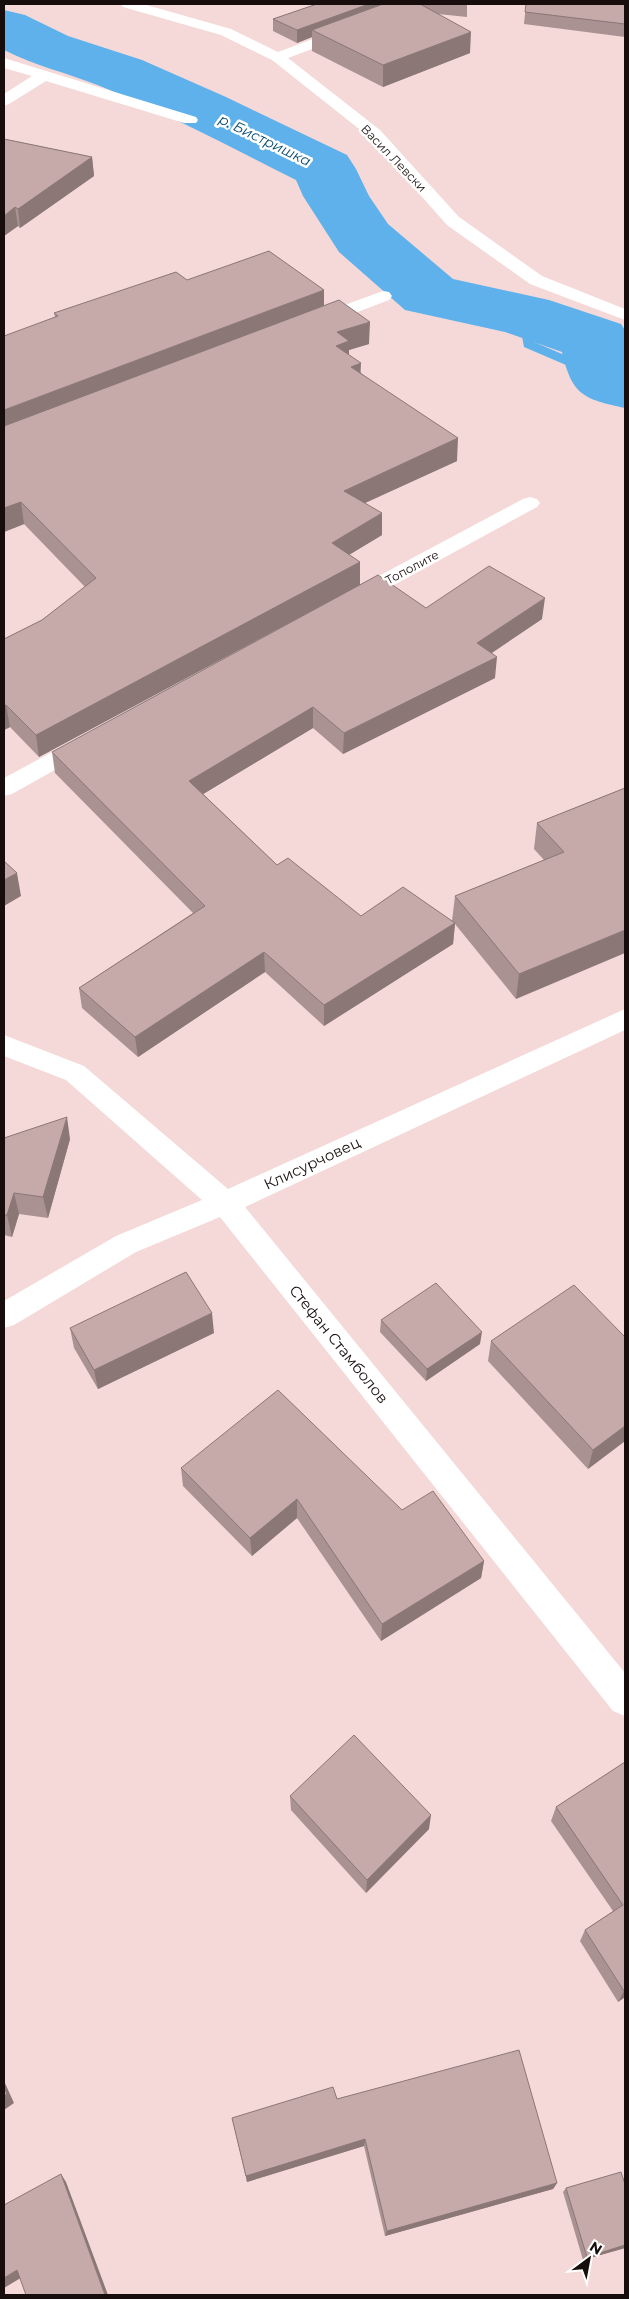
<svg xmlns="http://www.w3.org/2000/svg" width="629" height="2299" font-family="Montserrat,sans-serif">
<rect width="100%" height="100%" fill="#f5d9d9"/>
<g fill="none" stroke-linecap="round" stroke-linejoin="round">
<path fill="#5eb1ea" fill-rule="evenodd" d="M 524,311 L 530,315 L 534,342 L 609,374 L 611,377 L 609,380 L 601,380 L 524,347 L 518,315 Z"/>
<path fill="#5eb1ea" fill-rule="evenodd" d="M 4,10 L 25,15 L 68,36 L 142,60 L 226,97 L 347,155 L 356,169 L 369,196 L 388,224 L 453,279 L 549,300 L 621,324 L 625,330 L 625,408 C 583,399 572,395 562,352 L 505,332 L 405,310 L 339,252 L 303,196 L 296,180 C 232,148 167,113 100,86 C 68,73 35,66 4,50 Z"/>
<path fill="#fff" fill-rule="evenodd" d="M 121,4 L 143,4 L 231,29 L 278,52 L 406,4 L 426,4 L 424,7 L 288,58 L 380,130 L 459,217 L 542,276 L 625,309 L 625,320 L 530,284 L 447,225 L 368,136 L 272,60 L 221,35 L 123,7 Z
M 4,58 L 196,117 L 198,120 L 196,123 L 184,123 L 46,81 L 9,104 L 4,106 L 4,94 L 32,76 L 4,68 Z
M 383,291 L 389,292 L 392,296 L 389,300 L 321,326 L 309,326 L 306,322 L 309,318 Z
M 530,497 L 537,499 L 540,503 L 537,507 L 359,604 L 352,606 L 345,604 L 341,599 L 345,594 L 523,499 Z
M 86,735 L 94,738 L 97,743 L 94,748 L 12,794 L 4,796 L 4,778 L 78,738 Z
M 625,1009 L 625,1030 L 245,1207 L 625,1673 L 625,1716 L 613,1711 L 220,1217 L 136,1252 L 14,1325 L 4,1328 L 4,1301 L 116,1236 L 202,1200 L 66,1080 L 4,1056 L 4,1035 L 84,1066 L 228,1189 Z"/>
</g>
<path fill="#a99291" d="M 317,4 L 467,4 L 467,17 L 438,14 L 470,53 L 383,87 L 312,51 L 312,37 L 297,43 L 273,31 L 273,19 Z
M 526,4 L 625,4 L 625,37 L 524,24 Z
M 4,139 L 92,157 L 94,176 L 20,228 L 18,226 L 4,236 Z
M 187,280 L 324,305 L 369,344 L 349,350 L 349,355 L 361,373 L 457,461 L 365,503 L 382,535 L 349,555 L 360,562 L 360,585 L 39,757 L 10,727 L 4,730 L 4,639 L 42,620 L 85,587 L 24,524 L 4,532 L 55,317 L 54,313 Z
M 426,608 L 542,619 L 492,653 L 495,678 L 343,754 L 313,728 L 203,794 L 277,865 L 361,916 L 452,921 L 455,896 L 544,860 L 534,849 L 537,823 L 625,788 L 516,999 L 455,924 L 453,944 L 324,1026 L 265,972 L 138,1057 L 82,1008 L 79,988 L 193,913 L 55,773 L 52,752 Z
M 4,1138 L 70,1139 L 48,1218 L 19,1214 L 12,1237 L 4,1235 Z
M 381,1320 L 480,1344 L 426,1381 L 380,1332 Z
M 70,1328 L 214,1333 L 98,1389 L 74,1348 Z
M 625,1337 L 625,1441 L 588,1469 L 488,1361 L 491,1341 Z
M 181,1468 L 402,1510 L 484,1561 L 481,1578 L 381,1641 L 297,1518 L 252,1556 L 183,1486 Z
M 625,1762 L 625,1997 L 618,2002 L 580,1941 L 585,1930 L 613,1911 L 551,1821 L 556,1807 Z
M 290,1796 L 429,1829 L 366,1893 L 291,1810 Z
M 337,2099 L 557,2183 L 553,2189 L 385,2236 L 364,2146 L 247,2182 L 232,2118 Z
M 566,2188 L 625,2248 L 583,2260 L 563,2192 Z"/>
<path fill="#8a7776" d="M 369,4 L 390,4 L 312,30 L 312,37 L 297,43 L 297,30 Z
M 471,32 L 470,53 L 383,87 L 383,65 Z
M 92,157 L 94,176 L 20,228 L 18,209 Z
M 15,207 L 18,226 L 4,236 L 4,216 Z
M 324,290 L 324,311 L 4,433 L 4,410 Z
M 370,322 L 369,344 L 349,350 L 349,362 L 336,368 L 337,332 Z
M 361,363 L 360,385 L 351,367 Z
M 458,438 L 457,461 L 343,513 L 344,491 Z
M 21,502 L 24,524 L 4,532 L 4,508 Z
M 382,513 L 382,535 L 332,565 L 332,543 Z
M 360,562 L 360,585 L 39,757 L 36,735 Z
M 545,598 L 542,619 L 475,664 L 477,643 Z
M 497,657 L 495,678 L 343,754 L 344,733 Z
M 6,705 L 10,727 L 4,730 L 4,706 Z
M 313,707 L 313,728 L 190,802 L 189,781 Z
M 17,873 L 21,896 L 4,906 L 4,880 Z
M 455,923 L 453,944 L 324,1026 L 324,1005 Z
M 625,930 L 625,953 L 516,999 L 519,974 Z
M 264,952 L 265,972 L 138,1057 L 135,1037 Z
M 67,1117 L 70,1139 L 48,1218 L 43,1197 Z
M 14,1193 L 19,1214 L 12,1237 L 7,1215 Z
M 212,1313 L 214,1333 L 98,1389 L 94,1370 Z
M 482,1332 L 480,1344 L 426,1381 L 427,1369 Z
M 625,1426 L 625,1441 L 588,1469 L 593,1450 Z
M 297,1499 L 297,1518 L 252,1556 L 250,1538 Z
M 484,1561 L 481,1578 L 381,1641 L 382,1624 Z
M 431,1815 L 429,1829 L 366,1893 L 367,1880 Z
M 625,1990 L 625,1997 L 618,2002 L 624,1991 Z
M 4,2081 L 14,2103 L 4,2110 Z
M 365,2139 L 364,2146 L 247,2182 L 246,2176 Z
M 61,2174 L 66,2182 L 108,2295 L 105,2295 Z
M 557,2183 L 553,2189 L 385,2236 L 387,2231 Z
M 625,2245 L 625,2248 L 583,2260 L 587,2257 Z
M 17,2270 L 24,2276 L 4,2288 L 4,2278 Z"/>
<path fill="#c5aaa9" stroke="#8a7776" d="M 317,4 L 369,4 L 297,30 L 273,19 Z
M 383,4 L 420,4 L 471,32 L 383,65 L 312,30 Z
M 526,4 L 625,4 L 625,24 L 525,12 Z
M 4,139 L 92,157 L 18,209 L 15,207 L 4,216 Z
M 269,251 L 324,290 L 4,410 L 4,336 L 58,316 L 54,313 L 176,272 L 187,280 Z
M 339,300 L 370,322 L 337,332 L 349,341 L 336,346 L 361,363 L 351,367 L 458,438 L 344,491 L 382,513 L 332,543 L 360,562 L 36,735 L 6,705 L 4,706 L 4,639 L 42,620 L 96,578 L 21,502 L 4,508 L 4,426 Z
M 489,566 L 545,598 L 477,643 L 497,657 L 344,733 L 313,707 L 189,781 L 277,865 L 288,858 L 361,916 L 403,887 L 455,923 L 324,1005 L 264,952 L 135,1037 L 79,988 L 205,906 L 52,752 L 378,575 L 426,608 Z
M 625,788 L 625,930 L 519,974 L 455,896 L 564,852 L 537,823 Z
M 4,861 L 17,873 L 4,880 Z
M 67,1117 L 43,1197 L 14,1193 L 7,1215 L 4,1215 L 4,1138 Z
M 186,1272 L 212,1313 L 94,1370 L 70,1328 Z
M 436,1283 L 482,1332 L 427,1369 L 381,1320 Z
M 574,1285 L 625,1337 L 625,1426 L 593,1450 L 491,1341 Z
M 278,1390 L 402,1510 L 433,1491 L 484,1561 L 382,1624 L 297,1499 L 250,1538 L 181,1468 Z
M 354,1735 L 431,1815 L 367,1880 L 290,1796 Z
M 625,1762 L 625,1990 L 624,1991 L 585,1930 L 623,1905 L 556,1807 Z
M 519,2050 L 557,2183 L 387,2231 L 365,2139 L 246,2176 L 232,2118 L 333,2087 L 337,2099 Z
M 4,2087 L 7,2094 L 4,2096 Z
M 621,2172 L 625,2184 L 625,2245 L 587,2257 L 566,2188 Z
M 61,2174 L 105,2295 L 26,2295 L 17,2270 L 4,2278 L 4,2205 Z"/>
<g text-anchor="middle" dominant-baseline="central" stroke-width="5" stroke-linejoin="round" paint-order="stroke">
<g font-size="12" fill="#160d0c" stroke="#fff">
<text transform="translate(394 158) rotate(46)">Васил Левски</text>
<text transform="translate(412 567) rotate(-28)">Тополите</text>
</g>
<g font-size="14" font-style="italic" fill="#05496f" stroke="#fff">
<text transform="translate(265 140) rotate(26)">р. Бистришка</text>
</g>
<g font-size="15" fill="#160d0c" stroke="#fff">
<text transform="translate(312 1163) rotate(-25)">Клисурчовец</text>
<text transform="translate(339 1344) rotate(51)">Стефан Стамболов</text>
</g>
</g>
<rect width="629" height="2299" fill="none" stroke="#160d0c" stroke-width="10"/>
<g transform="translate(589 2259) rotate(32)" stroke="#ffffff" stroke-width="4" paint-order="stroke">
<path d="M0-4L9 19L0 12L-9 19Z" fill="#160d0c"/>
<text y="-8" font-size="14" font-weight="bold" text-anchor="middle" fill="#160d0c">N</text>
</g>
</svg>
